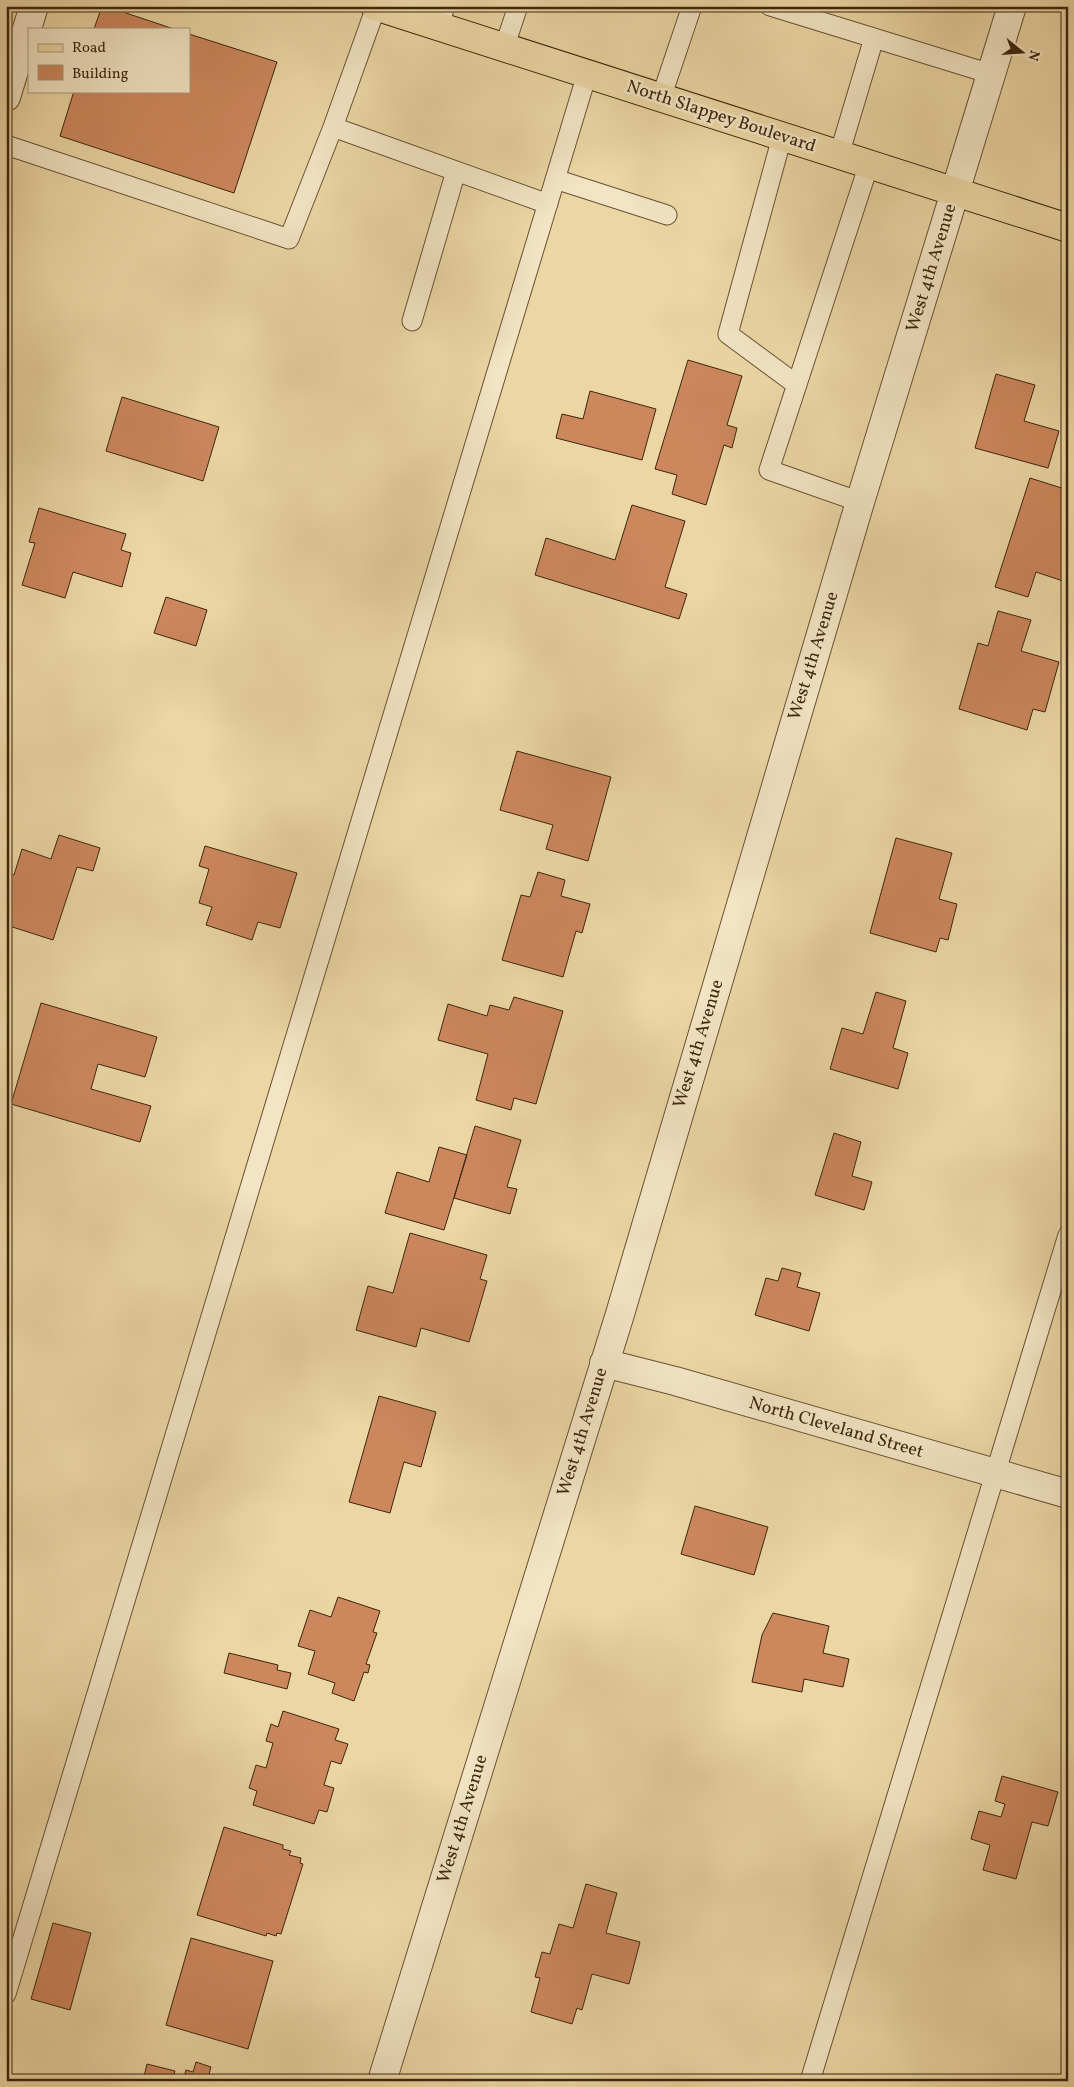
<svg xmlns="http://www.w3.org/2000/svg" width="1074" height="2087" font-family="Vollkorn,serif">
<rect width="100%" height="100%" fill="#ebd6a4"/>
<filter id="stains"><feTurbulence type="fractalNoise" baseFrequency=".004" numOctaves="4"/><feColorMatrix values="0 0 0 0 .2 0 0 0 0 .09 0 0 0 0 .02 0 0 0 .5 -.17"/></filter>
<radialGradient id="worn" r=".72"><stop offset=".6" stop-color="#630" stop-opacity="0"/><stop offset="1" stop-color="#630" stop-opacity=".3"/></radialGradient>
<path fill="#cc875d" stroke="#3d2610" d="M 102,6 L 105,6 L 174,29 L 94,29 Z
M 189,34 L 277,62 L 234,193 L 60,136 L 74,91 L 189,91 Z
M 688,360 L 742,376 L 727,425 L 737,428 L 732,448 L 724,445 L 706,505 L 672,494 L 677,475 L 655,469 Z
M 996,374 L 1035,385 L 1024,421 L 1059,431 L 1048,468 L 975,448 Z
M 590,391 L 656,409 L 642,460 L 556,438 L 562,414 L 583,419 Z
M 122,397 L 219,427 L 203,481 L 106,451 Z
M 1030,478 L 1068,490 L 1068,567 L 1063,581 L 1036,572 L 1028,597 L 995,587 Z
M 632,505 L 685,521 L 665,587 L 687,594 L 679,619 L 535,575 L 546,538 L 615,560 Z
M 39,508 L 126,534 L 121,550 L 131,553 L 122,587 L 73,572 L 65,598 L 22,585 L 35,543 L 29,542 Z
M 166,597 L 207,610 L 196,646 L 154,633 Z
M 998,611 L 1031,620 L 1021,651 L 1059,662 L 1045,712 L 1033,709 L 1027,730 L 959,709 L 978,643 L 988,646 Z
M 517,751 L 611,777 L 588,861 L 546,849 L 553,825 L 500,810 Z
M 59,835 L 100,848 L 93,871 L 77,867 L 53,940 L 6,925 L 6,904 L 9,896 L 6,895 L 6,880 L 8,873 L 14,875 L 22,849 L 51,859 Z
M 896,838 L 952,853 L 939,899 L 957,904 L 948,940 L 940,938 L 936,952 L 870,933 Z
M 205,846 L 297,873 L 280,928 L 258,922 L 252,940 L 206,925 L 212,907 L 199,903 L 209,869 L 199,866 Z
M 538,872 L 565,880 L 561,896 L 590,904 L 582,933 L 576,931 L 563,977 L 502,960 L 521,895 L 530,897 Z
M 876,992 L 906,1001 L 893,1048 L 908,1053 L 898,1089 L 830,1069 L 842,1028 L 863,1034 Z
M 514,997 L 563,1011 L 536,1104 L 514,1098 L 511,1110 L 476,1100 L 488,1054 L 438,1040 L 448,1004 L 487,1016 L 490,1005 L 509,1010 Z
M 41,1003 L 157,1037 L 145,1077 L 98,1064 L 91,1089 L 151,1106 L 140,1142 L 11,1104 Z
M 475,1126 L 521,1140 L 507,1187 L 517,1189 L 510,1214 L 454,1198 Z
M 834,1133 L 861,1142 L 852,1176 L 872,1182 L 864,1210 L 815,1195 Z
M 439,1147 L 467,1155 L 444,1230 L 385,1213 L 397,1172 L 429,1182 Z
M 410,1233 L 487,1255 L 480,1279 L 487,1281 L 469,1342 L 421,1328 L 416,1347 L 356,1330 L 368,1286 L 393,1293 Z
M 782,1268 L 801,1273 L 797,1287 L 820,1293 L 809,1331 L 755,1315 L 766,1278 L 778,1281 Z
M 379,1396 L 436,1412 L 421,1467 L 404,1462 L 390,1513 L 349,1502 Z
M 695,1506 L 768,1527 L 754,1575 L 681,1554 Z
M 338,1597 L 380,1611 L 373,1632 L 377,1633 L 366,1664 L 370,1665 L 368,1673 L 364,1672 L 354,1701 L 332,1693 L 335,1683 L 308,1674 L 315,1651 L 298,1646 L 310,1610 L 331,1617 Z
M 773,1613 L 829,1626 L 823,1653 L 849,1659 L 843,1687 L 804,1679 L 802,1692 L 752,1682 L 762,1635 Z
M 229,1653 L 278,1665 L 277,1670 L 291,1673 L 287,1689 L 224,1673 Z
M 283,1711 L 339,1729 L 335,1740 L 348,1744 L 341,1764 L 331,1761 L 324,1785 L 334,1788 L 327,1812 L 319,1810 L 314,1824 L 253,1805 L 257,1791 L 249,1788 L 256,1765 L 266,1768 L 273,1743 L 266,1741 L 271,1724 L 278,1727 Z
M 1002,1776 L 1058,1792 L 1048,1826 L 1032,1822 L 1016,1879 L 983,1870 L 990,1845 L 971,1839 L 979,1811 L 1001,1817 L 1005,1804 L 995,1801 Z
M 224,1827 L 283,1845 L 283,1849 L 291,1851 L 289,1855 L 301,1858 L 300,1863 L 303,1864 L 281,1934 L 277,1933 L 276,1936 L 267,1933 L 266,1936 L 197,1915 Z
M 586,1884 L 617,1893 L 606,1933 L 640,1942 L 629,1984 L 592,1974 L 582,2010 L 577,2008 L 572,2024 L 531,2012 L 540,1978 L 535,1977 L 542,1952 L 550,1954 L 559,1924 L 573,1928 Z
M 53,1923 L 91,1933 L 70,2010 L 31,1999 Z
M 191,1938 L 273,1961 L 248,2049 L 166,2025 Z
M 196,2062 L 211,2067 L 208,2078 L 219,2081 L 183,2081 L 186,2070 L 193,2072 Z
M 147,2064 L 175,2071 L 172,2081 L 143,2081 Z"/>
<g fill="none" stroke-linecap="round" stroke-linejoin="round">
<g stroke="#685235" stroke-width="21">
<path id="lane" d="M 770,6 L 991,74
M 376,7 L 333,127 L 548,204
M 439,26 L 445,6
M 504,48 L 518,6
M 661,98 L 692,6
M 782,137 L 728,334 L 797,385
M 6,145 L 289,239 L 333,127
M 839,155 L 874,38
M 555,179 L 667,215
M 412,321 L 456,171
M 860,502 L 769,470 L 869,164
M 6,1994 L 587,74
M 810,2081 L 1068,1235"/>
</g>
<g stroke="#685235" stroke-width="30">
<path id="street" d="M 6,97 L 34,6
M 604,1363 L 675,1381 L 1068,1494
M 382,2081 L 620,1314 L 860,502 L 1012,6"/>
</g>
<g stroke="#3d2610" stroke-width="30">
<path id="primary" d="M 375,6 L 1068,228"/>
</g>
<use href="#lane" stroke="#f2e4c4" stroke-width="19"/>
<use href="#street" stroke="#f2e4c4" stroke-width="28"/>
<use href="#primary" stroke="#ebd6a4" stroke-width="28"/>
</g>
<g text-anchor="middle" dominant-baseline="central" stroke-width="5" stroke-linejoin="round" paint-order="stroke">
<g font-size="18" fill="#3d2610" stroke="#f2e4c4">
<text transform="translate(721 117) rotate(18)">North Slappey Boulevard</text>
<text transform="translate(932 268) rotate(-73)">West 4th Avenue</text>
<text transform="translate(814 656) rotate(-73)">West 4th Avenue</text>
<text transform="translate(699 1044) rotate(-73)">West 4th Avenue</text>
<text transform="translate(836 1428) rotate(16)">North Cleveland Street</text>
<text transform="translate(583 1432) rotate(-73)">West 4th Avenue</text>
<text transform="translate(463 1819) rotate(-73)">West 4th Avenue</text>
</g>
</g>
<rect width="1074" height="2087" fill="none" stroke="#ebd6a4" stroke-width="25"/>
<rect x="8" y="8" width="1059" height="2072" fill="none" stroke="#3d2610" stroke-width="2.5"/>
<rect x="12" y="12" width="1049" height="2062" fill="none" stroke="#3d2610"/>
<rect x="28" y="28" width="162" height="65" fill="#f2e4c4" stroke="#aa987c"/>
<rect x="38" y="44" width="25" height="8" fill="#ebd6a4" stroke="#aa987c"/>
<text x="72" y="52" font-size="15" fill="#3d2610">Road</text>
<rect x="38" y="65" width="25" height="15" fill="#cc875d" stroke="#aa987c"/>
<text x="72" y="78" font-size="15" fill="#3d2610">Building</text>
<g transform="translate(1022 52) rotate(107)" stroke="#f2e4c4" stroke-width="4" paint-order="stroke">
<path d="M0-4L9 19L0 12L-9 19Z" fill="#3d2610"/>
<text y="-8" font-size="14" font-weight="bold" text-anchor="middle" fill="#3d2610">N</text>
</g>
<rect width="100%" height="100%" filter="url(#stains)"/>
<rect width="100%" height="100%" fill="url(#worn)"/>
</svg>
